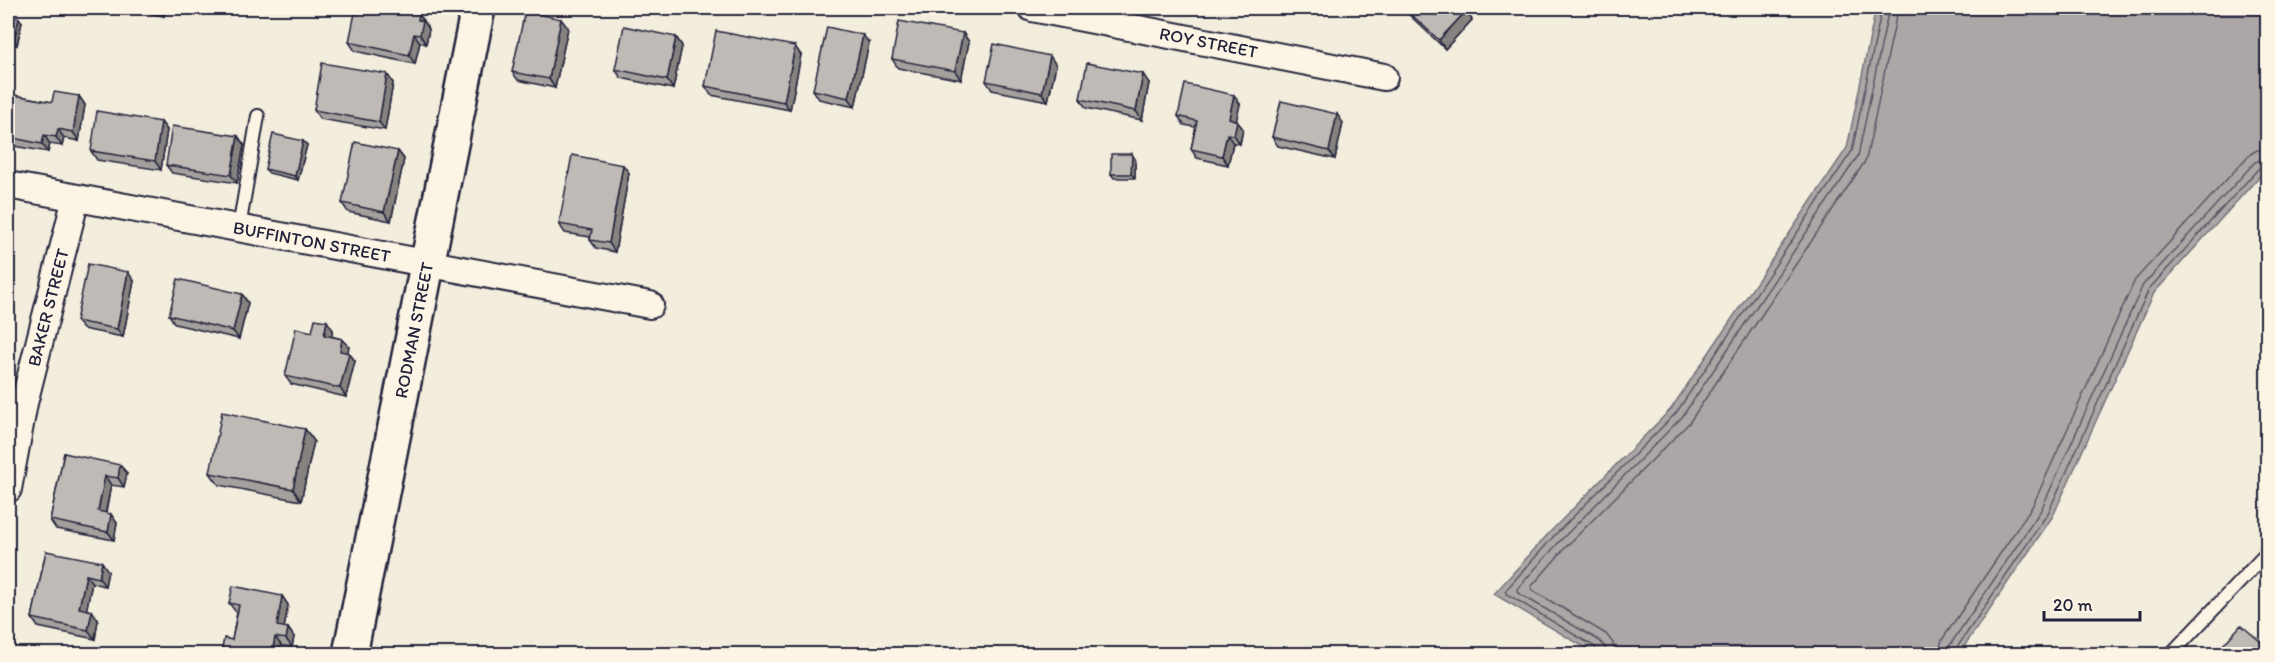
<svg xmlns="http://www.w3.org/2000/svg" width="2275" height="662" font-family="Itim,sans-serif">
<rect width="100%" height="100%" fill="#f3edde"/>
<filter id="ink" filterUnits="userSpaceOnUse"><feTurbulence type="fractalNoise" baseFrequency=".0167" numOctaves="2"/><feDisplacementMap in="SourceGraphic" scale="12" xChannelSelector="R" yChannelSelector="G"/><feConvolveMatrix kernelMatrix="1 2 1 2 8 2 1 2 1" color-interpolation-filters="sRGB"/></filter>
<g filter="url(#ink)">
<path fill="#aca7a6" stroke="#75727b" stroke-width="1.5" d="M 1876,8 L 2267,8 L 2267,168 L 2154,293 L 2053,516 L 1959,654 L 1596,654 L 1494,594 L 1550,532 L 1671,409 L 1847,148 Z"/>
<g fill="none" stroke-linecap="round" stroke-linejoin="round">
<path stroke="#595766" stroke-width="1.5" d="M 1598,654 L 1595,647 L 1507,594 L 1505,591 L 1554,536 L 1676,413 L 1852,151 L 1882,8
M 1606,654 L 1605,647 L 1600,641 L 1518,593 L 1517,589 L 1560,541 L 1682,417 L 1858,156 L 1889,8
M 1615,654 L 1613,643 L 1606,634 L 1532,590 L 1531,587 L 1566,547 L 1689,423 L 1866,160 L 1898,8
M 1938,654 L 1942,640 L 2033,505 L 2135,280 L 2249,155 L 2257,150 L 2268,148
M 1947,654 L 1950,645 L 2041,510 L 2143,285 L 2255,162 L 2268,157
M 1955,654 L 1956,649 L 2048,513 L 2149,289 L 2260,167 L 2268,165"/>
<g stroke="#22223b" stroke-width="16">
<path id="service" d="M 239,228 L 258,116
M 2171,654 L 2268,552"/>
</g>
<g stroke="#22223b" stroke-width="30">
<g id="minor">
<path id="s1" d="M 1032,8 L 1384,77"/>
<path id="s2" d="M 8,185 L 650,305"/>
<path id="s3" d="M 8,489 L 24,403 L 76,198"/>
</g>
</g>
<g stroke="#22223b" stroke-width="38">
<g id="secondary">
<path id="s4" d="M 350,654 L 478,8"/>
</g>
</g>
<use href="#service" stroke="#fcf5e5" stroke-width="12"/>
<use href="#minor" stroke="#fcf5e5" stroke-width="26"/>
<use href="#secondary" stroke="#fcf5e5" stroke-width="33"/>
</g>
<path fill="#a4a09d" stroke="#22223b" stroke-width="1.5" d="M 138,8 L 166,8 L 164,16 L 140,11 Z
M 1402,8 L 1462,8 L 1466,11 L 1472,20 L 1445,49 Z
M 1503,8 L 1522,8 L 1522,11 L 1507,12 Z
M 8,16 L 22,22 L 17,45 L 8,43 Z
M 425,23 L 425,24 L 429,29 L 426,44 L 420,42 L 415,64 L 355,51 L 349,42 Z
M 568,28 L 555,88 L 518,80 L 512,72 Z
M 963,33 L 969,42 L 961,80 L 898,68 L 892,59 Z
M 676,37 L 682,46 L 673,89 L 621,78 L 615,69 Z
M 869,43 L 855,107 L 819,99 L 813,90 Z
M 801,55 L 790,110 L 711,95 L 705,86 Z
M 1056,65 L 1048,101 L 992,90 L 986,81 Z
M 387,74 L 393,83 L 385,130 L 320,119 L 314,110 Z
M 1149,83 L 1142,120 L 1086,108 L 1080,99 Z
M 8,94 L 52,102 L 79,96 L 85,105 L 79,141 L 64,138 L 62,146 L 50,144 L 48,152 L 8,145 Z
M 1240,104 L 1236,120 L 1243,129 L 1240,144 L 1233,143 L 1228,165 L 1197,158 L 1191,149 L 1196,127 L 1184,125 L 1178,116 Z
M 161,122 L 167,130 L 161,170 L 97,160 L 91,151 Z
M 1343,123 L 1335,159 L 1278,146 L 1272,137 Z
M 238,136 L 244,145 L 237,183 L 172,173 L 166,165 Z
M 303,141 L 307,145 L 298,180 L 269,173 L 265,169 Z
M 398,151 L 404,159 L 391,221 L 348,212 L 342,203 Z
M 1135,159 L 1135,178 L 1114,178 L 1111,174 Z
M 623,165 L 629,173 L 615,252 L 596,248 L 590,240 L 590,237 L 565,233 L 559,224 Z
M 134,281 L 123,337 L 83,329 L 76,321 Z
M 242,294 L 248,303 L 239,339 L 175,324 L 169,315 Z
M 333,330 L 331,336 L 342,339 L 349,347 L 347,352 L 349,353 L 355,361 L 346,397 L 291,384 L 285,376 L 312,332 Z
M 305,429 L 314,441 L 301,501 L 219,485 L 210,473 Z
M 64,453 L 127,473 L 124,487 L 111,485 L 106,513 L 117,523 L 114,540 L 56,529 L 50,520 Z
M 46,551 L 108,571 L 105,586 L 92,583 L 86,610 L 92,611 L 98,620 L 95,639 L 38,627 L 32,618 Z
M 282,596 L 288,605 L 284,628 L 288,628 L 294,637 L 292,647 L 232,640 L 237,612 L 235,611 L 229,603 Z"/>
<path fill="#86827f" stroke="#22223b" stroke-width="1.5" d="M 162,8 L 166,8 L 164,16 L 161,11 Z
M 1466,11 L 1472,20 L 1445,49 L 1439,40 Z
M 419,14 L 429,29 L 426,44 L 420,35 L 418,20 Z
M 19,18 L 22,22 L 17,45 L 14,40 Z
M 561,19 L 568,28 L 555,88 L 549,79 Z
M 963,33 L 969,42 L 961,80 L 955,71 Z
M 414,34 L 420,42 L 415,64 L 409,55 Z
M 863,35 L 869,43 L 855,107 L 849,98 Z
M 676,37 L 682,46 L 673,89 L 667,80 Z
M 795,46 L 801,55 L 790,110 L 784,102 Z
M 1050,56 L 1056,65 L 1048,101 L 1042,93 Z
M 387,74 L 393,83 L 385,130 L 379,122 Z
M 1143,74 L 1149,83 L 1142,120 L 1136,111 Z
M 1234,95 L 1240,104 L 1235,127 L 1229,118 Z
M 79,96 L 85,105 L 79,141 L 73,132 Z
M 1337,114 L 1343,123 L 1335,159 L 1329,151 Z
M 1237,121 L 1243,129 L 1240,144 L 1234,135 Z
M 161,122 L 167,130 L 161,170 L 155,161 Z
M 58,129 L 64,138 L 62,146 L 56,137 Z
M 1227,134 L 1233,143 L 1228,165 L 1222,156 Z
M 44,135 L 50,144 L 48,152 L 42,144 Z
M 238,136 L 244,145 L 237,183 L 231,175 Z
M 303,141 L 307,145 L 298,180 L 295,176 Z
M 398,151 L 404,159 L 391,221 L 384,212 Z
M 1132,154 L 1135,159 L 1135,178 L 1131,174 Z
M 623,165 L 629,173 L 615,252 L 609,243 Z
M 128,272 L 134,281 L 123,337 L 117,329 Z
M 242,294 L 248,303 L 239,339 L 233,331 Z
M 327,321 L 333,330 L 330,343 L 324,335 Z
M 342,339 L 349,347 L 346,359 L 340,351 Z
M 349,353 L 355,361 L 346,397 L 340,388 Z
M 305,429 L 314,441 L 301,501 L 293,489 Z
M 120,465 L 127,473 L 124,487 L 118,478 Z
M 105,476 L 111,485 L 104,520 L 98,511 Z
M 111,514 L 117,523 L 114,540 L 108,532 Z
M 102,562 L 108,571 L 105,586 L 99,578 Z
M 86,575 L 92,583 L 85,617 L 79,608 Z
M 282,596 L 288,605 L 283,635 L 277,626 Z
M 92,611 L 98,620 L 95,639 L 88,630 Z
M 288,628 L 294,637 L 292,647 L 286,639 Z
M 275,637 L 281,645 L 280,654 L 272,654 Z"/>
<path fill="#bfbab6" stroke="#22223b" stroke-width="1.5" d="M 143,8 L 162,8 L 161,11 Z
M 356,8 L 389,8 L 419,14 L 418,20 L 423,21 L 420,35 L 414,34 L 409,55 L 349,42 Z
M 1404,8 L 1462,8 L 1466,11 L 1439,40 Z
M 525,11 L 561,19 L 549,79 L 512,72 Z
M 8,16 L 19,18 L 14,40 L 8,39 Z
M 899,21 L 963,33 L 955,71 L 892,59 Z
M 624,26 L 676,37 L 667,80 L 615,69 Z
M 827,27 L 863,35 L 849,98 L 813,90 Z
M 716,31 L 795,46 L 784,102 L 705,86 Z
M 994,44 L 1050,56 L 1042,93 L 986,81 Z
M 322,63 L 387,74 L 379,122 L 314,110 Z
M 1087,63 L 1143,74 L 1136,111 L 1080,99 Z
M 1185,84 L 1234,95 L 1229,118 L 1237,121 L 1234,135 L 1227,134 L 1222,156 L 1191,149 L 1197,121 L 1178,116 Z
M 54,92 L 79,96 L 73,132 L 58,129 L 56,137 L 44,135 L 42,144 L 8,137 L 8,94 L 52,102 Z
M 1281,101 L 1337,114 L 1329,151 L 1272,137 Z
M 97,111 L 161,122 L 155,161 L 91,151 Z
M 172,126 L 238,136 L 231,175 L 166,165 Z
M 273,134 L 303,141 L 295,176 L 265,169 Z
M 355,142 L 398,151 L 384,212 L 342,203 Z
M 1111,154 L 1132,154 L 1131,174 L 1111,174 Z
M 572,155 L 623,165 L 609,243 L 590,240 L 592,230 L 559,224 Z
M 88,264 L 128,272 L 117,329 L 76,321 Z
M 178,279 L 242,294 L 233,331 L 169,315 Z
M 315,319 L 327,321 L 324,335 L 342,339 L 340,351 L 349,353 L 340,388 L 285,376 L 296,328 L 312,332 Z
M 222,412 L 305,429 L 293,489 L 210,473 Z
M 64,453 L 120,465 L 118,478 L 105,476 L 98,511 L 111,514 L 108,532 L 50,520 Z
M 46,551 L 102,562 L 99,578 L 86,575 L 79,608 L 92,611 L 88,630 L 32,618 Z
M 233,586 L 282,596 L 277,626 L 288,628 L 286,639 L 275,637 L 272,654 L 221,654 L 224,638 L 232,640 L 239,605 L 229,603 Z
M 2241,625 L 2268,648 L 2268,654 L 2215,654 Z"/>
</g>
<g text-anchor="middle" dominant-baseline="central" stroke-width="4.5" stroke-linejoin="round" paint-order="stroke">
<g font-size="18" fill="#22223b" stroke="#fcf5e5">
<text stroke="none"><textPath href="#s1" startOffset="180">ROY STREET</textPath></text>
<text stroke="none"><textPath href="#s2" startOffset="309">BUFFINTON STREET</textPath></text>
<text stroke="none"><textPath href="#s3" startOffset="186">BAKER STREET</textPath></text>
<text stroke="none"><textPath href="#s4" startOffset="330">RODMAN STREET</textPath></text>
</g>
</g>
<rect width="2275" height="662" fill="none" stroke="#fcf5e5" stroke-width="30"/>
<rect x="15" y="15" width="2245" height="632" fill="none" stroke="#22223b" stroke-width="2" filter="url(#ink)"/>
<path d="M2044 611v9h96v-9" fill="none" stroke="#22223b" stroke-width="3"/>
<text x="2053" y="611" font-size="18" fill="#22223b" stroke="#fcf5e5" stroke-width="4.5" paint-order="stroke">20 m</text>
</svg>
